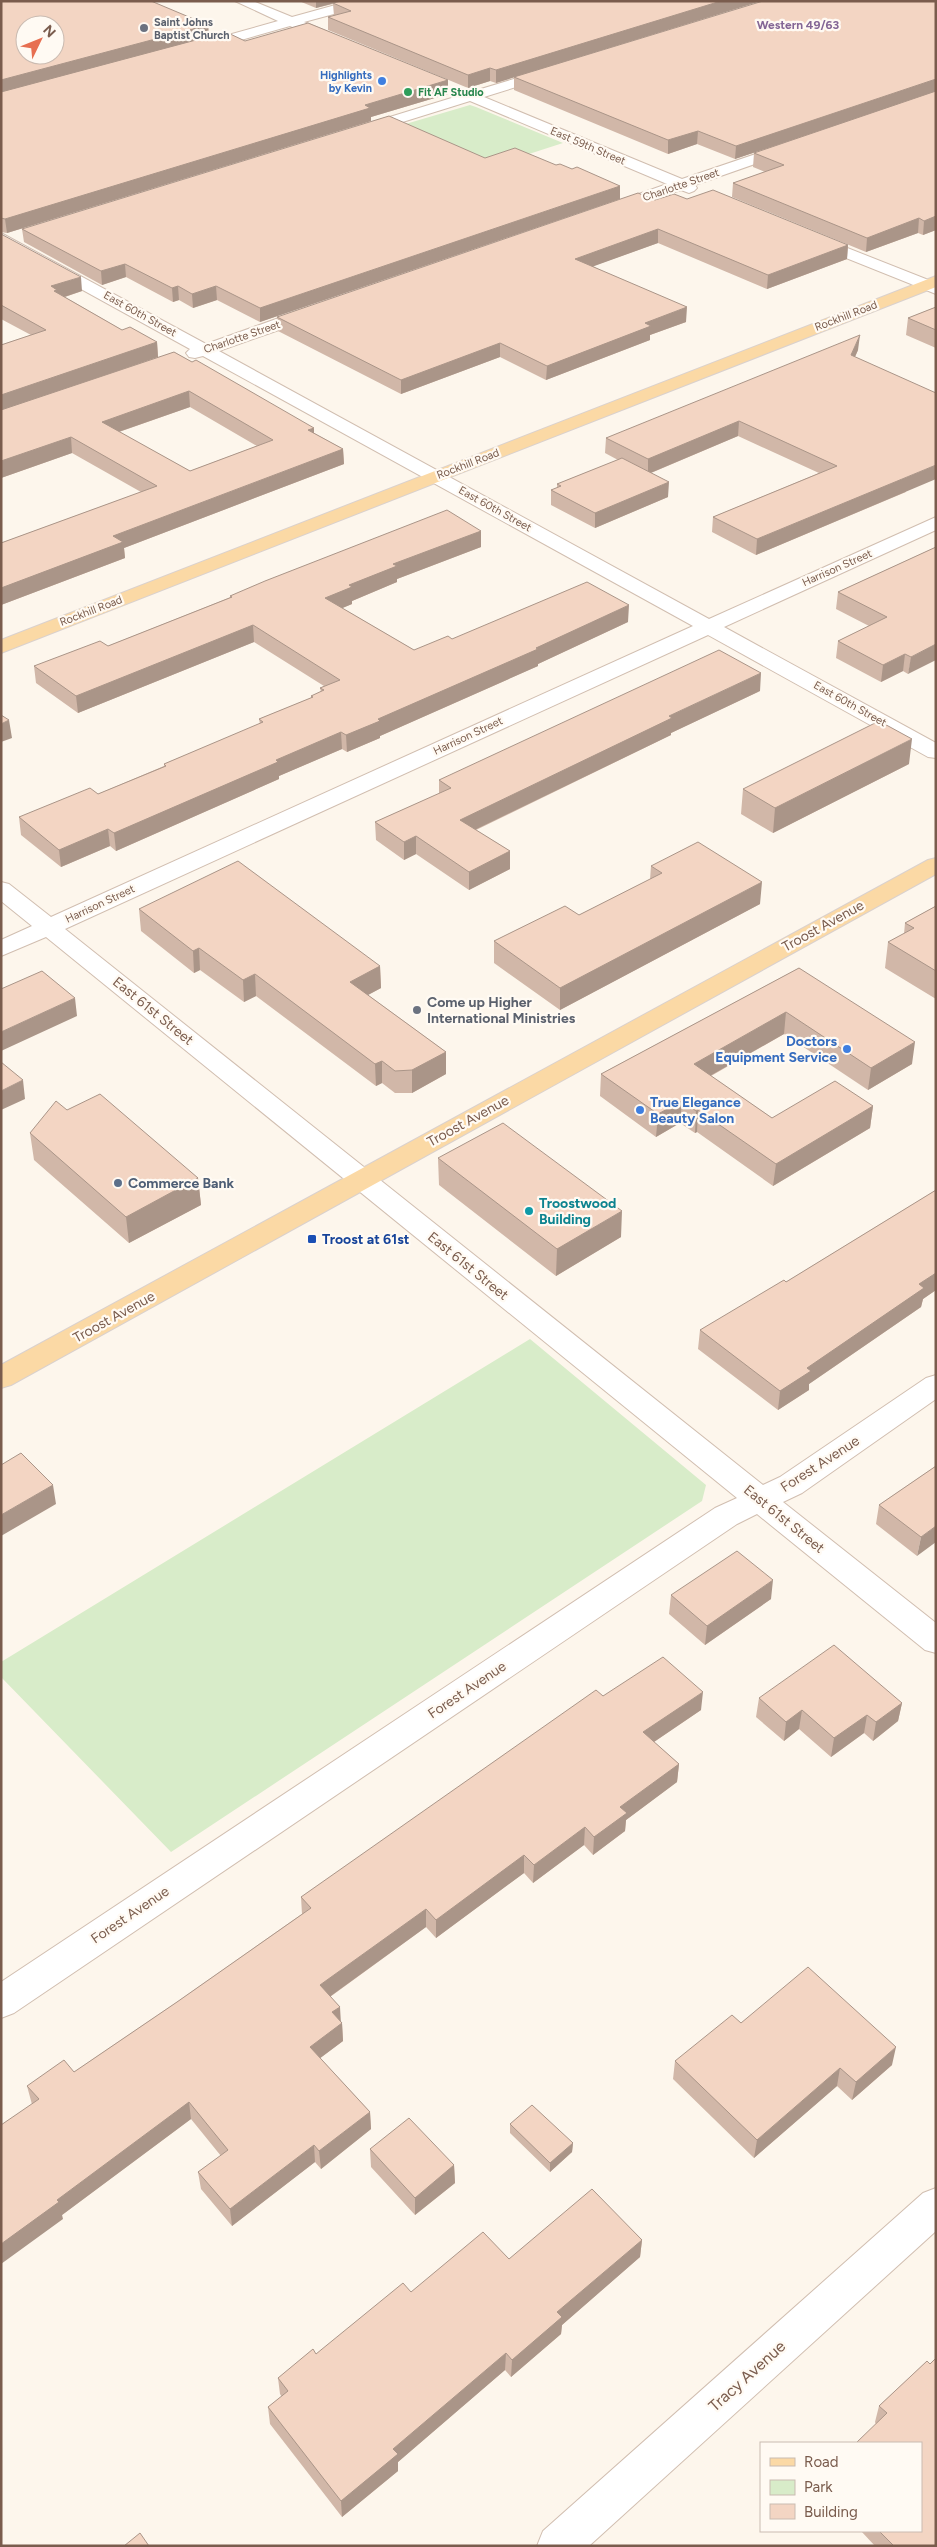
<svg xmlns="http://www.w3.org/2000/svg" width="937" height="2547" font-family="Figtree,sans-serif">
<rect width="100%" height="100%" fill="#fdf6ec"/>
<path fill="#d8ecc9" d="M 470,105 L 476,107 L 563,143 L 485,168 L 392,128 Z
M 530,1339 L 706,1485 L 702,1501 L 171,1852 L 1,1677 L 1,1662 Z"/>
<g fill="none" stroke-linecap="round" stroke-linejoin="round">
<g stroke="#d1beb0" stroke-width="2">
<path id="minor" d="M 235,1 L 253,1 L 292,17 L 350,1 L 372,1 L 371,4 L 304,22 L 339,37 L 341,40 L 339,43 L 329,43 L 290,26 L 206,50 L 196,50 L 194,47 L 196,44 L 278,21 Z
M 550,68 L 555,69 L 557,72 L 555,75 L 484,97 L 682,179 L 785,144 L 790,143 L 797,147 L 795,150 L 695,185 L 697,188 L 694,191 L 689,193 L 681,190 L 611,214 L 603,209 L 605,206 L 667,184 L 470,101 L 364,134 L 354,134 L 352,131 L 354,128 L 458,96 L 459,91 L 471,92 Z
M 1,233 L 206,344 L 307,308 L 319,308 L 321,312 L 319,316 L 219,351 L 709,619 L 936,517 L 936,530 L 724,627 L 936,743 L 936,758 L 928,757 L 708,635 L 65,929 L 763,1485 L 780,1477 L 926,1378 L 936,1375 L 936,1399 L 802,1493 L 783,1502 L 936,1623 L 936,1653 L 925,1650 L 757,1514 L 737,1524 L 14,2013 L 1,2018 L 1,1982 L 715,1508 L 737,1498 L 46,937 L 1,956 L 1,940 L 32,926 L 1,901 L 1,882 L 9,884 L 51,917 L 693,626 L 203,356 L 195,358 L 189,357 L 186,353 L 190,349 L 1,245 Z
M 812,234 L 936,283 L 936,294 L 806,242 L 804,239 L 806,236 Z
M 936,2188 L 936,2231 L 589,2546 L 537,2546 L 543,2531 L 923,2193 Z"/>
</g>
<g stroke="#dad1cd" stroke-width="2">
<path id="major" d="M 936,276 L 936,287 L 1,653 L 1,640 Z
M 936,858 L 936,874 L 11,1385 L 1,1388 L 1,1365 L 928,860 Z"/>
</g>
<use href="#minor" fill="#fff" fill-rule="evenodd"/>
<use href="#major" fill="#fbd9a5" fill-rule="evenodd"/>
</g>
<path fill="#d1b7a8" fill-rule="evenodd" d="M 1,1 L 208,25 L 209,37 L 245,41 L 448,80 L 448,94 L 371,117 L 371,121 L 7,233 L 1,232 Z
M 299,1 L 761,1 L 566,61 L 936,1 L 936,230 L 923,235 L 918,233 L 866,252 L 732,197 L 733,183 L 765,172 L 753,167 L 754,153 L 774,146 L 735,159 L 697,144 L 668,154 L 514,90 L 514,77 L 496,83 L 490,81 L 468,88 L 328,30 L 328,17 L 334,16 L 333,4 L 316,8 Z
M 485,158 L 556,165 L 572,169 L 620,186 L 620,199 L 260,322 L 217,300 L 193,308 L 179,300 L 173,302 L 126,277 L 102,285 L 24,242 L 22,229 Z
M 687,199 L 848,245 L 847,259 L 767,289 L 658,243 L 593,266 L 686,322 L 650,335 L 650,340 L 546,380 L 500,357 L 401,394 L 278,331 L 277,317 L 655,200 Z
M 1,234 L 82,291 L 65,297 L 122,330 L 157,342 L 158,357 L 92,380 L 174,352 L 314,433 L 343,449 L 344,464 L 124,548 L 125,558 L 1,605 L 1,543 L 141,492 L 72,453 L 1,478 L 1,345 L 31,335 L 1,319 ZM 190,407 L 257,446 L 190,471 L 119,432 Z
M 936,307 L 936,348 L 906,335 L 908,318 Z
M 858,350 L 855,357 L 906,492 L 756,555 L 712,532 L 713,517 L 819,473 L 738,436 L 651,473 L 668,497 L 595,528 L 551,505 L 551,490 L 557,488 L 557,484 L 618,460 L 605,453 L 606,438 Z
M 481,531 L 481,547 L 397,579 L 397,582 L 352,601 L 352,604 L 342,608 L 414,650 L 452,639 L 628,622 L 538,664 L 538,666 L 380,736 L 380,738 L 347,752 L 342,749 L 279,776 L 279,779 L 116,851 L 110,846 L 61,867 L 21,835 L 19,817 L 98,794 L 164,766 L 164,764 L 260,724 L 259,719 L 311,698 L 311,696 L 321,692 L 320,688 L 324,686 L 254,642 L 78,713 L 36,683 L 34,666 L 108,646 L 231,597 L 230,596 Z
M 936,547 L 908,674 L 903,671 L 881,682 L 836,658 L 838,641 L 869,626 L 836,609 L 838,592 Z
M 760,691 L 671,733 L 671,735 L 476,830 L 510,851 L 510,869 L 469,890 L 416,854 L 404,860 L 376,840 L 375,822 L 439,794 L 439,780 Z
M 909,764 L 773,833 L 741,814 L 743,789 Z
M 651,866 L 760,904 L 560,1010 L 494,963 L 494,941 L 579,915 L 650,880 Z
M 936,906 L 936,999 L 885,968 L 888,942 L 904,934 L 905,923 Z
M 139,909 L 380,966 L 381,988 L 368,995 L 446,1052 L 446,1074 L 412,1093 L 395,1093 L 382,1083 L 376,1086 L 256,996 L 244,1002 L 200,970 L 194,973 L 141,931 Z
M 799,968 L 912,1064 L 868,1090 L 784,1034 L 711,1076 L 772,1118 L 873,1106 L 870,1128 L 773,1186 L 697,1132 L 695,1133 L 680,1123 L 656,1137 L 600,1096 L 601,1074 Z
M 67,1110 L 198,1178 L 201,1205 L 129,1243 L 34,1160 L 30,1133 Z
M 438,1158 L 621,1237 L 556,1276 L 439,1185 Z
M 936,1190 L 936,1290 L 923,1299 L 921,1307 L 809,1384 L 809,1390 L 778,1410 L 698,1349 L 700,1330 L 786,1282 Z
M 936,1466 L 917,1556 L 876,1524 L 879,1505 Z
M 671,1595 L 771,1599 L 705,1645 L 669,1614 Z
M 603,1696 L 701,1710 L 654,1742 L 679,1764 L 677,1782 L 626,1820 L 625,1831 L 593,1855 L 584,1845 L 533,1883 L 524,1873 L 436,1938 L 426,1927 L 330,1997 L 340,2007 L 340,2021 L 342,2023 L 343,2041 L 320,2058 L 370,2112 L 371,2129 L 321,2169 L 315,2162 L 232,2226 L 201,2189 L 198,2172 L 221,2156 L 191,2119 L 62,2215 L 63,2219 L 27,2086 L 74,2072 L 177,2002 L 302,1914 L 301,1897 Z
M 759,1698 L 902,1703 L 898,1721 L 873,1741 L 864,1733 L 831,1757 L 799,1729 L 784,1741 L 756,1717 Z
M 741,2023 L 892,2065 L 852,2100 L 837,2086 L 754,2158 L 673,2079 L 675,2061 Z
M 510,2124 L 573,2143 L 572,2152 L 550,2172 L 510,2133 Z
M 370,2149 L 454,2165 L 455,2183 L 415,2215 L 371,2167 Z
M 642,2240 L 640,2257 L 562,2325 L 561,2334 L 511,2377 L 505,2370 L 398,2462 L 398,2471 L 342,2517 L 270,2424 L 268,2407 L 282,2397 L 280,2394 L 278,2378 L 316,2354 L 411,2292 L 509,2259 Z
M 927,2361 L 936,2546 L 875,2546 L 861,2531 L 921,2531 L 875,2422 L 879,2406 Z"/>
<path fill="#aa9588" d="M 316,1 L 342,1 L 316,8 Z
M 721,1 L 761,1 L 496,83 L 496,70 Z
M 208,25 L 209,38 L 1,94 L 1,80 Z
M 490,68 L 490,81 L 468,88 L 468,75 Z
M 936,79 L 936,92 L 735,159 L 736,146 Z
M 448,80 L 448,94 L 371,117 L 371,121 L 7,233 L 5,219 L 365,105 Z
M 698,131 L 697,144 L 668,154 L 668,140 Z
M 620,186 L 620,199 L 260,322 L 260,308 Z
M 936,216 L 936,230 L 923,235 L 924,221 Z
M 919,218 L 918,233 L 866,252 L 867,238 Z
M 658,229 L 658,243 L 575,273 L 575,259 Z
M 848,245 L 847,259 L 767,289 L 768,275 Z
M 125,264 L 126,277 L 102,285 L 101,271 Z
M 81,277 L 82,291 L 58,299 L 51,286 Z
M 178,286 L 179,300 L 173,302 L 172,288 Z
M 216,286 L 217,300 L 193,308 L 192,294 Z
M 687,307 L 686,322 L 650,335 L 650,340 L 546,380 L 547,366 L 645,323 Z
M 860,335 L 858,350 L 849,370 L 851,355 Z
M 157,342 L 158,357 L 1,411 L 1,395 Z
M 500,343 L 500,357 L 401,394 L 401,380 Z
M 189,391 L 190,407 L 104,437 L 102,422 Z
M 739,421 L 738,436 L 648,474 L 648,459 Z
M 314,428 L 314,443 L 308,430 Z
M 71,437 L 72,453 L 1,478 L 1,461 Z
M 343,449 L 344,464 L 124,548 L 125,558 L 1,605 L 1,588 L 113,536 Z
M 936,465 L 936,479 L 756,555 L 757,539 Z
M 669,482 L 668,497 L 595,528 L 595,513 Z
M 481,531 L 481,547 L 397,579 L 397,582 L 352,601 L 352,604 L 326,615 L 325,598 L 349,585 L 393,564 Z
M 629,605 L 628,622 L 538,664 L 538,666 L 380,736 L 380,738 L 347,752 L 346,735 L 378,719 Z
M 253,625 L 254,642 L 78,713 L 76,696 Z
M 936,644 L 936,660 L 908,674 L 911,657 Z
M 905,654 L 903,671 L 881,682 L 883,665 Z
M 761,673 L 760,691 L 671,733 L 671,735 L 460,837 L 460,820 L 669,716 Z
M 9,720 L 12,738 L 1,742 L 1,724 Z
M 341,732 L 342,749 L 279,776 L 279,779 L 116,851 L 114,833 L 276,760 Z
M 912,739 L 909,764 L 773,833 L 775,808 Z
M 108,829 L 110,846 L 61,867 L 59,850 Z
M 416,836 L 416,854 L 404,860 L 404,842 Z
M 510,851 L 510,869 L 469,890 L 469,872 Z
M 762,882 L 760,904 L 560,1010 L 560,988 Z
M 199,948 L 200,970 L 194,973 L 193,951 Z
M 380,966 L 381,988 L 351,1004 L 350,982 Z
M 255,974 L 256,996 L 244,1002 L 243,980 Z
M 75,998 L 77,1016 L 1,1051 L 1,1032 Z
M 786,1012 L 784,1034 L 692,1086 L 694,1064 Z
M 915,1042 L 912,1064 L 868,1090 L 871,1068 Z
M 446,1052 L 446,1074 L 412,1093 L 412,1070 Z
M 382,1061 L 382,1083 L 376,1086 L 375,1064 Z
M 23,1080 L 25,1099 L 1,1110 L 1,1091 Z
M 682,1101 L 680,1123 L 656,1137 L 658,1114 Z
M 873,1106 L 870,1128 L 773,1186 L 776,1164 Z
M 698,1110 L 697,1132 L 695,1133 L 696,1111 Z
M 198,1178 L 201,1205 L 129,1243 L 126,1217 Z
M 622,1211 L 621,1237 L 556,1276 L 557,1249 Z
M 936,1273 L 936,1290 L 923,1299 L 921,1307 L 809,1384 L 809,1390 L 778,1410 L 780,1391 L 807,1368 L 919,1284 Z
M 53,1485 L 56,1504 L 1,1536 L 1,1515 Z
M 936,1526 L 936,1542 L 917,1556 L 921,1537 Z
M 773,1580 L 771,1599 L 705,1645 L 707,1626 Z
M 703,1692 L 701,1710 L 642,1750 L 643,1732 Z
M 902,1703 L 898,1721 L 873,1741 L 876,1722 Z
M 802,1710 L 799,1729 L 784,1741 L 786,1722 Z
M 867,1715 L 864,1733 L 831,1757 L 834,1738 Z
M 679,1764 L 677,1782 L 626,1820 L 625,1831 L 593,1855 L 594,1837 L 620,1807 Z
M 585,1827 L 584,1845 L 533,1883 L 534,1865 Z
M 524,1855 L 524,1873 L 436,1938 L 436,1920 Z
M 426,1909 L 426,1927 L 321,2003 L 320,1985 Z
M 340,2007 L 341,2024 L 332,2012 Z
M 342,2023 L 343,2041 L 311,2065 L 310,2047 Z
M 896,2047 L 892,2065 L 852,2100 L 856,2082 Z
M 840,2068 L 837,2086 L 754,2158 L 757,2140 Z
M 189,2102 L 191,2119 L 62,2215 L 63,2219 L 1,2264 L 1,2244 L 57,2200 Z
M 370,2112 L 371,2129 L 321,2169 L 319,2151 Z
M 573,2143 L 572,2152 L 550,2172 L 550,2163 Z
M 314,2145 L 315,2162 L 232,2226 L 230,2209 Z
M 454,2165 L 455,2183 L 415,2215 L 415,2198 Z
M 642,2240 L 640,2257 L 562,2325 L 561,2334 L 511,2377 L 512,2360 L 557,2312 Z
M 506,2353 L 505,2370 L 398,2462 L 398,2471 L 342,2517 L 341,2501 L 393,2449 Z"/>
<path fill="#f3d5c3" stroke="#aa9588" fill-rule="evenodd" d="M 1,1 L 151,1 L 208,25 L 1,80 ZM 25,25 L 55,25 L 55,55 L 25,55 Z
M 341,1 L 721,1 L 496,70 L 490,68 L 468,75 L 328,17 L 351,11 L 333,3 Z
M 763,1 L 936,1 L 936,79 L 736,146 L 698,131 L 668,140 L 514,77 Z
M 308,23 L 448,80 L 365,105 L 370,108 L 5,219 L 1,218 L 1,92 L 226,32 L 245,41 Z
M 936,91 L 936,216 L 924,221 L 919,218 L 867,238 L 733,183 L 784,165 L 754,153 Z
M 389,116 L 485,158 L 515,148 L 556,165 L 560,164 L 572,169 L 577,167 L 620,186 L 260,308 L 216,286 L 192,294 L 178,286 L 172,288 L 125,264 L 101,271 L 22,229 Z
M 713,190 L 848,245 L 768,275 L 658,229 L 575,259 L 687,307 L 645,323 L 651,326 L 547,366 L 500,343 L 401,380 L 277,317 L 638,193 L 655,200 L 674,194 L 687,199 Z
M 1,234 L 81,277 L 51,286 L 57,290 L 54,291 L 122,330 L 130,327 L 157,342 L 1,395 L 1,345 L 46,330 L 1,305 Z
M 936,307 L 936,330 L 908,318 Z
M 860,335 L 851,355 L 936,393 L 936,465 L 757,539 L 713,517 L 837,466 L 739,421 L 648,459 L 606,438 Z
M 174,352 L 192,362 L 196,360 L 314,428 L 308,430 L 343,449 L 113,536 L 123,542 L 1,588 L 1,543 L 157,486 L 71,437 L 1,461 L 1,410 ZM 189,391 L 273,440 L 190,471 L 102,422 Z
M 622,458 L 669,482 L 595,513 L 551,490 L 561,486 L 557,484 Z
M 447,510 L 481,531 L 393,564 L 397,566 L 349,585 L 352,587 L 325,598 L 414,650 L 448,636 L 452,639 L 587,582 L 629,605 L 536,648 L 538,649 L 378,719 L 380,721 L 346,735 L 341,732 L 276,760 L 278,762 L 114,833 L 108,829 L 59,850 L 19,817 L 90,788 L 98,794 L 166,766 L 164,764 L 263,722 L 259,719 L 313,697 L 311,696 L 324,690 L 320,688 L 340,680 L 253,625 L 76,696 L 34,666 L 100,641 L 108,646 L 232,597 L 230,596 L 265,581 Z
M 936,547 L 936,644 L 911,657 L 905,654 L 883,665 L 838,641 L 887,617 L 838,592 Z
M 719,650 L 761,673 L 669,716 L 672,718 L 460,820 L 510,851 L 469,872 L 416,836 L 404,842 L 375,822 L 451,788 L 439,780 Z
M 1,715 L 9,720 L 1,724 Z
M 879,721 L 912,739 L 775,808 L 743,789 Z
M 698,842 L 762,882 L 560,988 L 494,941 L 565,906 L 579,915 L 662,873 L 651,866 Z
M 238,861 L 380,966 L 350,982 L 446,1052 L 412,1070 L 395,1071 L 382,1061 L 375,1064 L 255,974 L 243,980 L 199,948 L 193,951 L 139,909 Z
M 936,906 L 936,971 L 888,942 L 914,928 L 905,923 Z
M 799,968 L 915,1042 L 871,1068 L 786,1012 L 694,1064 L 772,1118 L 835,1081 L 873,1106 L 776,1164 L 698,1110 L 696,1111 L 682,1101 L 658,1114 L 601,1074 Z
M 42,971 L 75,998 L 1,1032 L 1,989 Z
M 1,1062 L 23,1080 L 1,1091 Z
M 100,1094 L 198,1178 L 126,1217 L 30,1133 L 56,1101 L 67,1110 Z
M 503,1123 L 622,1211 L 557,1249 L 438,1158 Z
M 936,1190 L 936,1273 L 919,1284 L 924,1288 L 807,1368 L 811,1371 L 780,1391 L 700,1330 L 784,1280 L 786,1282 Z
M 21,1453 L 53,1485 L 1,1515 L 1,1465 Z
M 936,1466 L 936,1526 L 921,1537 L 879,1505 Z
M 737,1551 L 773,1580 L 707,1626 L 671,1595 Z
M 834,1645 L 902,1703 L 876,1722 L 867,1715 L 834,1738 L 802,1710 L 786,1722 L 759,1698 Z
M 663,1657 L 703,1692 L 643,1732 L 679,1764 L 620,1807 L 627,1813 L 594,1837 L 585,1827 L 534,1865 L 524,1855 L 436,1920 L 426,1909 L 320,1985 L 340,2007 L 332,2012 L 342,2023 L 310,2047 L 370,2112 L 319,2151 L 314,2145 L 230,2209 L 198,2172 L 228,2150 L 189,2102 L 57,2200 L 59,2202 L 1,2244 L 1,2125 L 39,2099 L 27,2086 L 64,2060 L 74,2072 L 177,2002 L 311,1908 L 301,1897 L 596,1690 L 603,1696 Z
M 808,1967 L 896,2047 L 856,2082 L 840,2068 L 757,2140 L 675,2061 L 732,2015 L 741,2023 Z
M 532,2105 L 573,2143 L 550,2163 L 510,2124 Z
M 409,2118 L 454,2165 L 415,2198 L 370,2149 Z
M 592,2189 L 642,2240 L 557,2312 L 562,2317 L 512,2360 L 506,2353 L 393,2449 L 398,2454 L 341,2501 L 268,2407 L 288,2391 L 278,2378 L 313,2349 L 316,2354 L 403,2283 L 411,2292 L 483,2232 L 509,2259 Z
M 936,2358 L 936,2546 L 894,2546 L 879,2531 L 921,2531 L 921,2443 L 856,2443 L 887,2413 L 879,2406 L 927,2361 L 930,2364 Z
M 140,2533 L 149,2546 L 124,2546 Z"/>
<g fill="#6b7280" stroke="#fffaf3" stroke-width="2">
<circle cx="144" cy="28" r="5"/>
<circle cx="417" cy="1010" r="5"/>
</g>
<g fill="#3f7fe0" stroke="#fffaf3" stroke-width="2">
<circle cx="382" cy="81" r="5"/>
<circle cx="847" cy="1049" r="5"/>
<circle cx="640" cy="1110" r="5"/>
</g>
<circle fill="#2e9e5b" stroke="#fffaf3" stroke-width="2" cx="408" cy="92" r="5"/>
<circle fill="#5c6f8a" stroke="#fffaf3" stroke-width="2" cx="118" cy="1183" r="5"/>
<circle fill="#0f9aa8" stroke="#fffaf3" stroke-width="2" cx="529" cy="1211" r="5"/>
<rect fill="#1a4fb4" stroke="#fffaf3" stroke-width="2" x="307" y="1234" width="10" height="10" rx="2.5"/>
<g text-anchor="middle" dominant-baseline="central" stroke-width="4.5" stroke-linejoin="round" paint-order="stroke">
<g font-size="11" font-weight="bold" fill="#5b616d" stroke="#fffaf3" text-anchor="start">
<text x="154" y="22">Saint Johns<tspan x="154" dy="13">Baptist Church</tspan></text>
</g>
<g font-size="11" font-weight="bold" fill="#366cbe" stroke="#fffaf3" text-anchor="end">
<text x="372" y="75">Highlights<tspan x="372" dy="13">by Kevin</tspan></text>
</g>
<g font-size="11" font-weight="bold" fill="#27864d" stroke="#fffaf3" text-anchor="start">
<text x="418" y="92">Fit AF Studio</text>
</g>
<g font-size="11" fill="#7a5c4d" stroke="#fffaf3">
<text transform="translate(588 146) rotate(23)">East 59th Street</text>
<text transform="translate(681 185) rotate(-19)">Charlotte Street</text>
<text transform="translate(140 314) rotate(29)">East 60th Street</text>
<text transform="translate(846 316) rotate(-21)">Rockhill Road</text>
<text transform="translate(242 337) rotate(-19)">Charlotte Street</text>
<text transform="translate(468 464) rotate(-21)">Rockhill Road</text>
<text transform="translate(495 509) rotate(29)">East 60th Street</text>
<text transform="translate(837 568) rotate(-24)">Harrison Street</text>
<text transform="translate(91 611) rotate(-21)">Rockhill Road</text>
<text transform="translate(850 704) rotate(29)">East 60th Street</text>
<text transform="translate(468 736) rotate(-25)">Harrison Street</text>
<text transform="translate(100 904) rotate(-25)">Harrison Street</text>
</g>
<g font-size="12" font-weight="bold" fill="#846695" stroke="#fffaf3">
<text x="798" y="25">Western 49/63</text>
</g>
<g font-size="14" fill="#7a5c4d" stroke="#fffaf3">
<text transform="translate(823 926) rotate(-29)">Troost Avenue</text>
<text transform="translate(153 1011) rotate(39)">East 61st Street</text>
<text transform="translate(468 1121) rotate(-29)">Troost Avenue</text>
<text transform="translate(468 1266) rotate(39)">East 61st Street</text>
<text transform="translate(114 1317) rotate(-29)">Troost Avenue</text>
<text transform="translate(820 1464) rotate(-33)">Forest Avenue</text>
<text transform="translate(784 1519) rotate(39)">East 61st Street</text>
<text transform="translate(467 1690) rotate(-34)">Forest Avenue</text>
<text transform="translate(130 1915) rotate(-34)">Forest Avenue</text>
</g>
<g font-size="14" font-weight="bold" fill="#5b616d" stroke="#fffaf3" text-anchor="start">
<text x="427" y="1002">Come up Higher<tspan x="427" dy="16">International Ministries</tspan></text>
</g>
<g font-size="14" font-weight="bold" fill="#366cbe" stroke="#fffaf3" text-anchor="end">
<text x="837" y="1041">Doctors<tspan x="837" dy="16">Equipment Service</tspan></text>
<text x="650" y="1102" text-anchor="start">True Elegance<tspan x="650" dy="16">Beauty Salon</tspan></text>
</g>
<g font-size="14" font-weight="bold" fill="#4e5e75" stroke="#fffaf3" text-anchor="start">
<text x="128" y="1183">Commerce Bank</text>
</g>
<g font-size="14" font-weight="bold" fill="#0d838f" stroke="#fffaf3" text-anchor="start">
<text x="539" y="1203">Troostwood<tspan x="539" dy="16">Building</tspan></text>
</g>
<g font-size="14" font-weight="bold" fill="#164399" stroke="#fffaf3" text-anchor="start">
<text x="322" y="1239">Troost at 61st</text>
</g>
<g font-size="16" fill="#7a5c4d" stroke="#fffaf3">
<text transform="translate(747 2376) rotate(-42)">Tracy Avenue</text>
</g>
</g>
<rect width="937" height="2547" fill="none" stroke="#7a5c4d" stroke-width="5"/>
<rect x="760" y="2442" width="162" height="90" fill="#fffaf3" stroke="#cabbb1"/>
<rect x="770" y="2458" width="25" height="8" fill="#fbd9a5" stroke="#cabbb1"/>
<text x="804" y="2467" font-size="15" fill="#7a5c4d">Road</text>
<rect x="770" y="2480" width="25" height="15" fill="#d8ecc9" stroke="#cabbb1"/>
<text x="804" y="2492" font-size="15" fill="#7a5c4d">Park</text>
<rect x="770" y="2504" width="25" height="15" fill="#f3d5c3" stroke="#cabbb1"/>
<text x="804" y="2517" font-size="15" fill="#7a5c4d">Building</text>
<g transform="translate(40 40) rotate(47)"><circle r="24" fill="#fffaf3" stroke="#cabbb1"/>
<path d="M0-4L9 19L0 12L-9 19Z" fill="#e76f51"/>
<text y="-8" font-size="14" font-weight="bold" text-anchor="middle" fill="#7a5c4d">N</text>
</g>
</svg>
